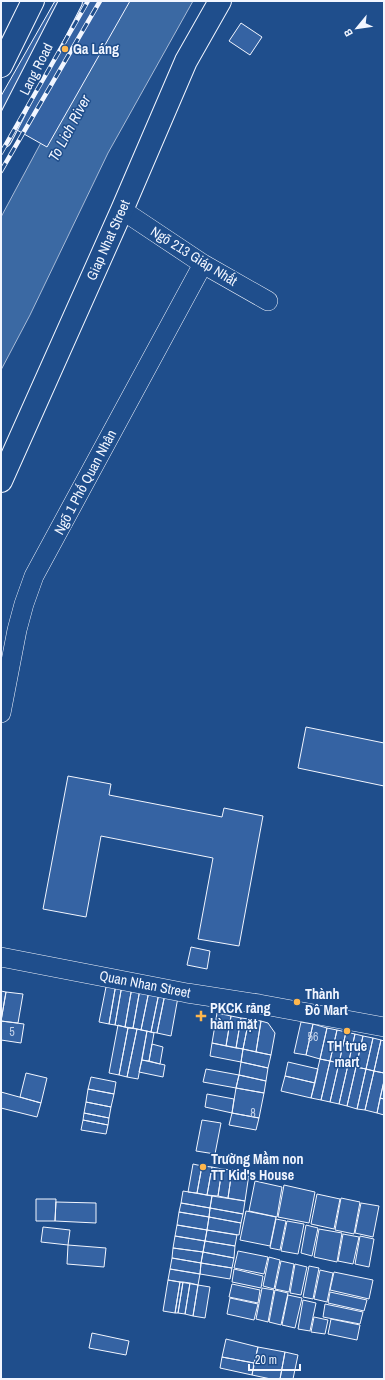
<svg xmlns="http://www.w3.org/2000/svg" width="385" height="1380" font-family="'Archivo Narrow',sans-serif">
<rect width="100%" height="100%" fill="#1f4e8c"/>
<path fill="#3b69a3" stroke="#a8bbd7" d="M 117,1 L 193,1 L 108,153 L 30,315 L 1,370 L 1,217 Z"/>
<path fill="#3563a3" stroke="#f2f6ff" d="M 55,1 L 130,1 L 47,147 L 1,121 L 1,96 Z
M 241,23 L 262,37 L 250,55 L 229,41 Z
M 306,727 L 384,743 L 384,786 L 298,768 Z
M 68,776 L 111,784 L 109,795 L 222,817 L 224,808 L 263,816 L 239,946 L 198,939 L 213,858 L 101,836 L 86,917 L 43,909 Z
M 191,947 L 210,951 L 207,969 L 187,965 Z
M 107,982 L 116,984 L 109,1024 L 99,1022 Z
M 116,984 L 122,985 L 115,1025 L 109,1024 Z
M 122,985 L 132,987 L 125,1027 L 115,1025 Z
M 132,987 L 140,989 L 133,1028 L 125,1027 Z
M 140,989 L 149,991 L 141,1030 L 133,1028 Z
M 1,991 L 6,992 L 1,1021 Z
M 149,991 L 159,993 L 151,1032 L 141,1030 Z
M 6,992 L 23,994 L 18,1023 L 1,1021 Z
M 159,993 L 165,994 L 157,1033 L 151,1032 Z
M 165,994 L 178,997 L 171,1036 L 157,1033 Z
M 217,1013 L 231,1016 L 226,1046 L 212,1043 Z
M 231,1016 L 241,1018 L 236,1048 L 226,1046 Z
M 241,1018 L 249,1019 L 243,1049 L 236,1048 Z
M 249,1019 L 261,1021 L 256,1052 L 243,1049 Z
M 1,1021 L 24,1024 L 21,1043 L 1,1040 Z
M 261,1021 L 268,1023 L 275,1033 L 271,1055 L 256,1052 Z
M 301,1022 L 313,1024 L 306,1055 L 294,1053 Z
M 313,1024 L 327,1028 L 320,1059 L 306,1055 Z
M 118,1025 L 128,1028 L 119,1075 L 109,1073 Z
M 128,1028 L 137,1029 L 127,1077 L 119,1075 Z
M 327,1028 L 337,1030 L 330,1061 L 320,1059 Z
M 137,1029 L 147,1031 L 138,1079 L 127,1077 Z
M 337,1030 L 346,1032 L 339,1063 L 330,1061 Z
M 147,1031 L 154,1033 L 149,1061 L 142,1060 Z
M 346,1032 L 355,1034 L 348,1065 L 339,1063 Z
M 355,1034 L 363,1036 L 356,1067 L 348,1065 Z
M 363,1036 L 373,1038 L 366,1069 L 356,1067 Z
M 373,1038 L 381,1040 L 374,1071 L 366,1069 Z
M 381,1040 L 384,1041 L 384,1073 L 374,1071 Z
M 212,1043 L 243,1049 L 241,1062 L 210,1056 Z
M 152,1044 L 163,1047 L 160,1064 L 149,1061 Z
M 243,1049 L 271,1055 L 268,1068 L 241,1062 Z
M 320,1059 L 330,1061 L 321,1100 L 311,1098 Z
M 142,1060 L 165,1065 L 163,1077 L 139,1072 Z
M 330,1061 L 339,1063 L 330,1102 L 321,1100 Z
M 241,1062 L 268,1068 L 266,1081 L 239,1075 Z
M 288,1062 L 318,1069 L 315,1083 L 285,1076 Z
M 339,1063 L 348,1065 L 339,1104 L 330,1102 Z
M 348,1065 L 356,1067 L 347,1106 L 339,1104 Z
M 356,1067 L 366,1069 L 357,1109 L 347,1106 Z
M 206,1069 L 239,1075 L 236,1088 L 203,1082 Z
M 366,1069 L 374,1071 L 365,1110 L 357,1109 Z
M 374,1071 L 384,1073 L 384,1081 L 377,1113 L 365,1110 Z
M 26,1073 L 47,1078 L 41,1103 L 20,1097 Z
M 239,1075 L 266,1081 L 264,1093 L 236,1088 Z
M 285,1076 L 315,1083 L 311,1098 L 281,1091 Z
M 91,1077 L 116,1082 L 114,1094 L 88,1089 Z
M 384,1081 L 384,1099 L 380,1098 Z
M 236,1088 L 264,1093 L 259,1118 L 232,1113 Z
M 88,1089 L 114,1094 L 111,1107 L 86,1102 Z
M 1,1092 L 41,1103 L 37,1117 L 1,1108 Z
M 207,1094 L 234,1099 L 232,1113 L 205,1107 Z
M 380,1098 L 384,1099 L 384,1115 L 377,1113 Z
M 86,1102 L 111,1107 L 109,1118 L 84,1113 Z
M 84,1113 L 109,1118 L 108,1125 L 83,1120 Z
M 232,1113 L 259,1118 L 256,1130 L 229,1125 Z
M 83,1120 L 108,1125 L 106,1134 L 81,1130 Z
M 202,1120 L 221,1123 L 215,1154 L 196,1151 Z
M 193,1164 L 202,1166 L 197,1193 L 188,1192 Z
M 202,1166 L 212,1167 L 207,1195 L 197,1193 Z
M 212,1167 L 222,1169 L 218,1196 L 207,1195 Z
M 222,1169 L 232,1170 L 228,1198 L 218,1196 Z
M 232,1170 L 249,1174 L 245,1201 L 228,1198 Z
M 255,1181 L 282,1187 L 277,1217 L 249,1211 Z
M 284,1185 L 315,1192 L 309,1223 L 278,1217 Z
M 183,1191 L 212,1196 L 210,1208 L 181,1203 Z
M 317,1194 L 340,1199 L 334,1229 L 311,1224 Z
M 212,1196 L 245,1201 L 243,1214 L 210,1208 Z
M 341,1198 L 360,1202 L 354,1234 L 335,1230 Z
M 36,1199 L 56,1199 L 55,1221 L 36,1221 Z
M 56,1202 L 96,1203 L 96,1223 L 55,1221 Z
M 181,1203 L 210,1208 L 209,1217 L 179,1212 Z
M 361,1203 L 379,1206 L 373,1237 L 355,1233 Z
M 210,1208 L 243,1214 L 241,1223 L 209,1217 Z
M 246,1211 L 276,1217 L 270,1246 L 240,1240 Z
M 179,1212 L 209,1217 L 207,1230 L 177,1225 Z
M 209,1217 L 241,1223 L 239,1235 L 207,1230 Z
M 276,1219 L 286,1221 L 280,1250 L 270,1248 Z
M 287,1221 L 304,1224 L 298,1254 L 281,1251 Z
M 177,1225 L 207,1230 L 205,1241 L 175,1236 Z
M 306,1225 L 318,1228 L 312,1256 L 301,1253 Z
M 43,1227 L 70,1230 L 68,1245 L 41,1242 Z
M 319,1229 L 342,1233 L 337,1262 L 314,1257 Z
M 207,1230 L 237,1235 L 235,1246 L 205,1241 Z
M 343,1234 L 359,1237 L 353,1264 L 338,1261 Z
M 175,1236 L 205,1241 L 203,1252 L 173,1248 Z
M 360,1236 L 374,1239 L 369,1267 L 355,1264 Z
M 205,1241 L 235,1246 L 234,1258 L 203,1252 Z
M 68,1245 L 106,1248 L 104,1267 L 67,1264 Z
M 173,1248 L 203,1252 L 201,1263 L 172,1258 Z
M 238,1251 L 268,1257 L 264,1274 L 234,1268 Z
M 203,1252 L 234,1258 L 232,1268 L 201,1263 Z
M 269,1257 L 280,1260 L 274,1289 L 263,1286 Z
M 172,1258 L 201,1263 L 200,1274 L 170,1269 Z
M 281,1261 L 294,1264 L 289,1292 L 275,1289 Z
M 201,1263 L 232,1268 L 230,1279 L 200,1274 Z
M 295,1264 L 307,1267 L 301,1295 L 290,1293 Z
M 309,1266 L 319,1268 L 313,1299 L 303,1297 Z
M 170,1269 L 200,1274 L 198,1285 L 168,1280 Z
M 234,1269 L 263,1276 L 261,1288 L 232,1282 Z
M 320,1270 L 333,1273 L 327,1302 L 314,1299 Z
M 334,1272 L 373,1280 L 369,1299 L 330,1290 Z
M 168,1280 L 180,1282 L 175,1313 L 163,1311 Z
M 180,1282 L 183,1282 L 178,1313 L 175,1313 Z
M 183,1282 L 190,1283 L 185,1314 L 178,1313 Z
M 190,1283 L 198,1285 L 193,1316 L 185,1314 Z
M 232,1284 L 260,1290 L 258,1303 L 229,1297 Z
M 198,1285 L 210,1287 L 205,1318 L 193,1316 Z
M 262,1288 L 274,1290 L 268,1322 L 256,1319 Z
M 275,1290 L 288,1293 L 281,1325 L 269,1322 Z
M 330,1292 L 367,1300 L 364,1311 L 328,1303 Z
M 288,1295 L 302,1298 L 295,1328 L 282,1325 Z
M 230,1298 L 258,1304 L 254,1320 L 227,1314 Z
M 303,1300 L 316,1303 L 310,1331 L 298,1329 Z
M 325,1304 L 363,1312 L 360,1324 L 323,1317 Z
M 314,1317 L 328,1320 L 325,1334 L 311,1332 Z
M 331,1319 L 360,1325 L 357,1340 L 328,1334 Z
M 92,1333 L 129,1341 L 126,1355 L 89,1348 Z
M 226,1339 L 258,1347 L 254,1363 L 222,1357 Z
M 258,1347 L 285,1352 L 280,1379 L 271,1379 L 252,1375 Z
M 285,1352 L 298,1355 L 293,1379 L 280,1379 Z
M 222,1357 L 254,1363 L 252,1375 L 220,1368 Z"/>
<g fill="none" stroke-linecap="round" stroke-linejoin="round">
<g stroke="#f2f6ff" stroke-width="20">
<path id="minor" d="M 122,210 L 203,264 L 268,301
M 1,713 L 17,630 L 24,604 L 34,576 L 203,264
M 1,957 L 187,993 L 259,1004 L 384,1027"/>
</g>
<g stroke="#f2f6ff" stroke-width="24">
<path id="major" d="M 1,66 L 33,1
M 1,137 L 71,1
M 1,481 L 122,210 L 186,61 L 220,1"/>
</g>
<use href="#minor" stroke="#1f4e8c" stroke-width="19"/>
<use href="#major" stroke="#1f4e8c" stroke-width="22"/>
<g stroke="#f2f6ff" stroke-width="4.5">
<path id="rail" d="M 1,153 L 88,1
M 1,171 L 100,1"/>
</g>
<use href="#rail" stroke="#1f4e8c" stroke-width="3" stroke-dasharray="9" stroke-linecap="butt"/>
</g>
<g fill="#ffb74d" stroke="#1f4e8c" stroke-width="1.5">
<circle cx="65" cy="49" r="4"/>
<circle cx="297" cy="1002" r="4"/>
<path d="M199 1010h4v4h4v4h-4v4h-4v-4h-4v-4h4z"/>
<circle cx="347" cy="1031" r="4"/>
<circle cx="203" cy="1167" r="4"/>
</g>
<g text-anchor="middle" dominant-baseline="central" stroke-width="3" stroke-linejoin="round" paint-order="stroke">
<g font-size="12" fill="#c3d1e8">
<text x="12" y="1032">5</text>
<text x="313" y="1037">56</text>
<text x="253" y="1113">8</text>
</g>
<g font-size="14" font-weight="bold" fill="#f2f6ff" stroke="#1f4e8c" text-anchor="start">
<text x="73" y="49">Ga Láng</text>
<text x="305" y="994">Thành<tspan x="305" dy="16">Đô Mart</tspan></text>
<text x="210" y="1008">PKCK răng<tspan x="210" dy="16">hàm mặt</tspan></text>
<text x="347" y="1046" text-anchor="middle">TH true<tspan x="347" dy="16">mart</tspan></text>
<text x="211" y="1159">Trường Mầm non<tspan x="211" dy="16">TT Kid's House</tspan></text>
</g>
<g font-size="14" fill="#f2f6ff" stroke="#1f4e8c">
<text transform="translate(36 69) rotate(-63)">Lang Road</text>
<text transform="translate(108 240) rotate(-66)">Giap Nhat Street</text>
<text transform="translate(194 256) rotate(32)">Ngõ 213 Giáp Nhất</text>
<text transform="translate(85 482) rotate(-62)">Ngõ 1 Phố Quan Nhân</text>
<text transform="translate(145 984) rotate(11)">Quan Nhan Street</text>
</g>
<g font-size="15" font-style="italic" fill="#f2f6ff" stroke="#1f4e8c">
<text transform="translate(69 128) rotate(-62)">To Lich River</text>
</g>
</g>
<rect width="385" height="1380" fill="none" stroke="#f2f6ff" stroke-width="4"/>
<g transform="translate(357 28) rotate(241)" stroke="#1f4e8c" stroke-width="3" paint-order="stroke">
<path d="M0-3L7 15L0 10L-7 15Z" fill="#f2f6ff"/>
<text y="-6" font-size="11" font-weight="bold" text-anchor="middle" fill="#f2f6ff">B</text>
</g>
<path d="M249 1364v6h51v-6" fill="none" stroke="#f2f6ff" stroke-width="2"/>
<text x="255" y="1364" font-size="12" fill="#f2f6ff" stroke="#1f4e8c" stroke-width="3" paint-order="stroke">20 m</text>
</svg>
